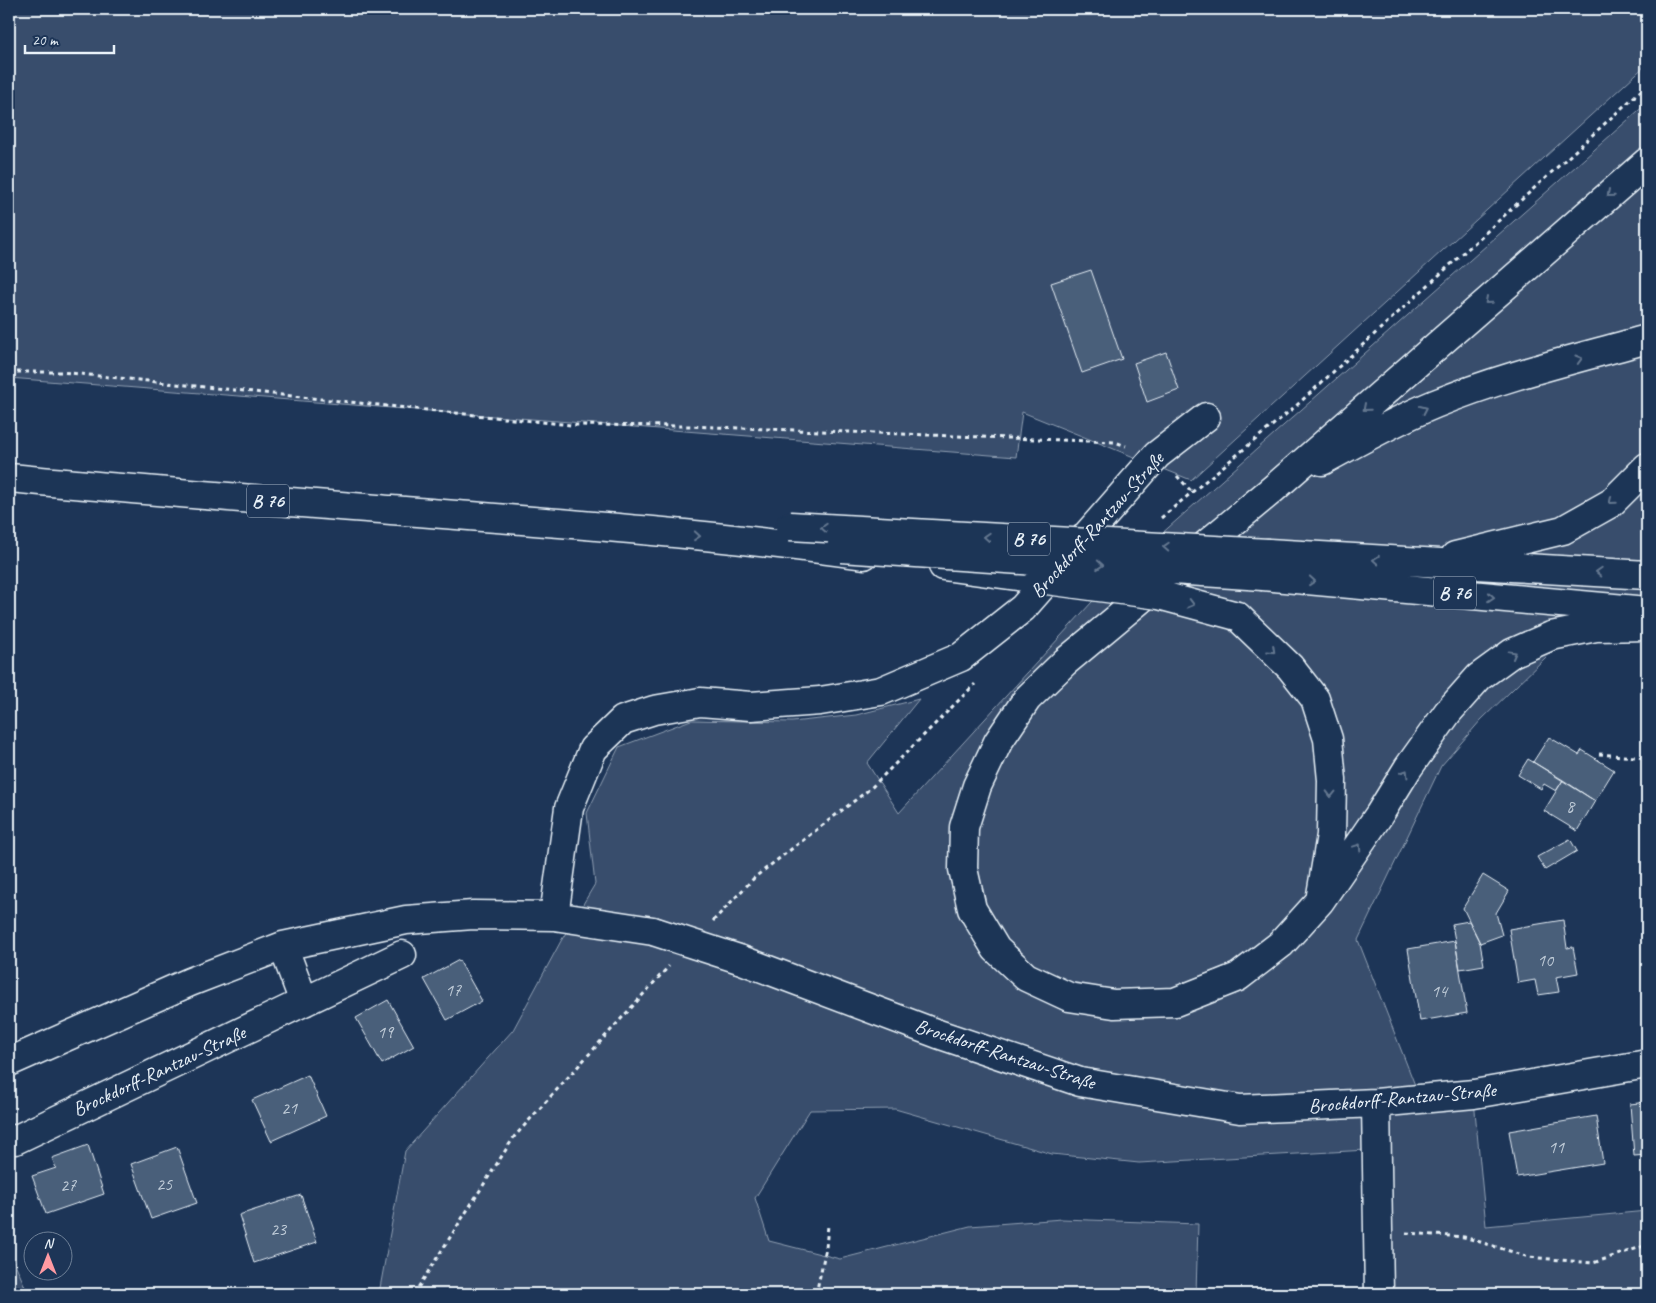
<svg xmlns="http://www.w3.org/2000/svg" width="1656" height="1303" font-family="Caveat,sans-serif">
<rect width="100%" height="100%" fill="#1d3557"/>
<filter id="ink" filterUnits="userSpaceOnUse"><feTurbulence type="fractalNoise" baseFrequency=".02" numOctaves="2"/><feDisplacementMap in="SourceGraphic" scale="10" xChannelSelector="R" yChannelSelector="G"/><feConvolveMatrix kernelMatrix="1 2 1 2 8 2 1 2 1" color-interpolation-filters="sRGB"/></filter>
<g filter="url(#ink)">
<path fill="#374d6c" stroke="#909fb2" d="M 9,9 L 1647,9 L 1647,64 L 1191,480 L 1022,412 L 1016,457 L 9,378 Z
M 1647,103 L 1647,598 L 1609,596 L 1481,720 L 1441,766 L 1358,940 L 1420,1098 L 1473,1090 L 1486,1226 L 1647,1211 L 1647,1294 L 1364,1294 L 1367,1150 L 1139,1163 L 1052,1154 L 895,1109 L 810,1110 L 755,1198 L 769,1241 L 840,1259 L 970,1226 L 1062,1219 L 1198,1224 L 1196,1294 L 1167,1294 L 1165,1287 L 1153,1294 L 368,1294 L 380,1288 L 405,1151 L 513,1030 L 561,941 L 595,884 L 587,813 L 619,747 L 691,720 L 792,722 L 856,715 L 919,699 L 867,763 L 899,813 L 1124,567 Z
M 9,1249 L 28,1294 L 9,1294 Z"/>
<path fill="#495e7a" stroke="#e8f1f8" d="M 1091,270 L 1122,359 L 1082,373 L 1051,283 Z
M 1166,352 L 1179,390 L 1147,402 L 1134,363 Z
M 1549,737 L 1579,755 L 1582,750 L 1614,770 L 1595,801 L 1533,762 Z
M 1528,759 L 1563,780 L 1556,791 L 1544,784 L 1541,789 L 1518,775 Z
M 1563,780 L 1595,801 L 1577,831 L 1544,811 Z
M 1570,839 L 1577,851 L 1545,870 L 1537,857 Z
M 1483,875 L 1509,891 L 1496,913 L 1502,935 L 1480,943 L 1463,908 Z
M 1563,920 L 1567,948 L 1573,947 L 1578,973 L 1556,977 L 1559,992 L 1538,995 L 1535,980 L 1518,983 L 1509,929 Z
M 1469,921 L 1480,943 L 1484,965 L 1460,969 L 1452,924 Z
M 1455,941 L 1467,1013 L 1420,1021 L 1408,949 Z
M 459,960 L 482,1001 L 447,1020 L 424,979 Z
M 388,1000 L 414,1046 L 382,1064 L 356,1018 Z
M 308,1075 L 326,1116 L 271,1141 L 252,1100 Z
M 1647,1102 L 1647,1155 L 1634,1156 L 1630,1104 Z
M 1596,1116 L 1603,1163 L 1517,1177 L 1509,1131 Z
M 88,1145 L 104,1194 L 46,1214 L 32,1176 L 56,1168 L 52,1158 Z
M 177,1147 L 197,1203 L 151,1219 L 131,1164 Z
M 301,1195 L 317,1242 L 254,1263 L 239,1215 Z"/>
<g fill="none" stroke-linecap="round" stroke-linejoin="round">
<g stroke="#e8f1f8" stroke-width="31">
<path id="minor" d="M 554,916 L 569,808 L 593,749 L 623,720 L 654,710 L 700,702 L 751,706 L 820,701 L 881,691 L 961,657 L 1023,608 L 1157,455 L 1206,417
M 283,946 L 304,1002
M 739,959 L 938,1034 L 1080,1082 L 1240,1109 L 1376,1103 L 1474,1094 L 1647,1064
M 9,1062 L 190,982 L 283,946 L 406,920 L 473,915 L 554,916 L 653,931
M 1376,1103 L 1379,1294
M 15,1140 L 402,955"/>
</g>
<g stroke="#e8f1f8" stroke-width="31">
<path id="highway" d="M 1647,162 L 1273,489 L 1065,662 L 1027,699 L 998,742 L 977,786 L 964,827 L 963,869 L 972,909 L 996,949 L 1026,977 L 1069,997 L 1114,1004 L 1175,1002 L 1238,977 L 1281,944 L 1320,901 L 1379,815 L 1408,768 L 1448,712 L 1479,677 L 1512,653 L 1551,636 L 1596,627 L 1647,626
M 1322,461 C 1359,441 1396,420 1435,404 C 1503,376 1576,359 1647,339
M 9,478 C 136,490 264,500 391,510 C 549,522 707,533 864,555
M 1268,553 L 1647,575
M 1455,556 L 1563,530 L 1611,503 L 1647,467
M 943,566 L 1039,579
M 1263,576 L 1647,611
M 1237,616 L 1290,667 L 1315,699 L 1328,739 L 1332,780 L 1331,835 L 1321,895"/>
</g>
<path stroke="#e8f1f8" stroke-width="3" stroke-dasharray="4 4" stroke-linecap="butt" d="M 9,372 L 61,372 L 571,425 L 688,426 L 1115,442 L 1126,446
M 1177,476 L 1192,492
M 1161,518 L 1297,405 L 1647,85
M 1599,754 L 1647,758
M 713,921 L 755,877 L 871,788 L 975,684
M 1406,1233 L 1464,1237 L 1529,1257 L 1593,1263 L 1647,1245
M 414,1294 L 514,1137 L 669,966
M 816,1294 L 826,1248 L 828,1225"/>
<use href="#minor" stroke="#1d3557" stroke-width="28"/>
<use href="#highway" stroke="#1d3557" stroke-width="28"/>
<g stroke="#e8f1f8" stroke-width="31" stroke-linecap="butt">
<path id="minor-bridge" d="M 653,931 L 739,959"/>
</g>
<g stroke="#e8f1f8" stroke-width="31" stroke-linecap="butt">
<path id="highway-bridge" d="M 790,526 L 1268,553
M 841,548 L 1263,576
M 1039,579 L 1159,595 L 1237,616"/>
</g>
<use href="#minor-bridge" stroke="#1d3557" stroke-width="28"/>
<use href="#highway-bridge" stroke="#1d3557" stroke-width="28"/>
</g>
<defs><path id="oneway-chevron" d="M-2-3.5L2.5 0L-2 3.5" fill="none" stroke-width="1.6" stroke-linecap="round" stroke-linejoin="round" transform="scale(1.25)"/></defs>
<g stroke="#64778f">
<use href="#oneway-chevron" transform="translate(1610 194) rotate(139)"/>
<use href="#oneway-chevron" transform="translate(1488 301) rotate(139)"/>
<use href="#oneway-chevron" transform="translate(1579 359) rotate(-16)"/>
<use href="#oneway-chevron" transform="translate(1366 408) rotate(139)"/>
<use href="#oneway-chevron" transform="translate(1424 409) rotate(-25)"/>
<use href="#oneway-chevron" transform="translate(1612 501) rotate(141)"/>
<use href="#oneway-chevron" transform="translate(824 528) rotate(-177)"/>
<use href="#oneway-chevron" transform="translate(697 536) rotate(5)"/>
<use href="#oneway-chevron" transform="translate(987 537) rotate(-177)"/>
<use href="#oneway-chevron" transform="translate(1166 547) rotate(-177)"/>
<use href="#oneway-chevron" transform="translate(1376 560) rotate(-176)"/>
<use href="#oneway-chevron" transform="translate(1100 565) rotate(4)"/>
<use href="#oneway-chevron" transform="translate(1599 572) rotate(-177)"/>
<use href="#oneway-chevron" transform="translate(1312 581) rotate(5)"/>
<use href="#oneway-chevron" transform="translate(1491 597) rotate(5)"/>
<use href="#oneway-chevron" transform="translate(1191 604) rotate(15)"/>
<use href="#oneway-chevron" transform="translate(1272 650) rotate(43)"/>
<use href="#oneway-chevron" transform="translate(1513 654) rotate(-29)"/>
<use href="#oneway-chevron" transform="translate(1405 773) rotate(-58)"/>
<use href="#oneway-chevron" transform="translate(1331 794) rotate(91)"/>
<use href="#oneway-chevron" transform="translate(1358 847) rotate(-56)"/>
</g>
</g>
<g text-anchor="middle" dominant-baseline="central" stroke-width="4" stroke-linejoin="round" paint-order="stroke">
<g font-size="18" fill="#c0ccd8">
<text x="1570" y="806">8</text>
<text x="1545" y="960">10</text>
<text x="453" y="990">17</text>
<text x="1439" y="991">14</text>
<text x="385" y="1032">19</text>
<text x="289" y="1108">21</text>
<text x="1556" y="1147">11</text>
<text x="164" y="1184">25</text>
<text x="68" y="1185">27</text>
<text x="278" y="1229">23</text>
</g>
<g fill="#1d3557" stroke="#abb9c8" stroke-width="1">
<rect x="247" y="484.5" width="42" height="33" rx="4"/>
<rect x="1008" y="522.5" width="42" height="33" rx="4"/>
<rect x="1434" y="576.5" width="42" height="33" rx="4"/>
</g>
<g font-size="19" font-weight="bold" fill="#e8f1f8">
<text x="268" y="501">B 76</text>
<text x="1029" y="539">B 76</text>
<text x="1455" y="593">B 76</text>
</g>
<g font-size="20" fill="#e8f1f8" stroke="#1d3557">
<text transform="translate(1097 525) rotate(-48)">Brockdorff-Rantzau-Straße</text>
<text transform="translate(1005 1054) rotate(18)">Brockdorff-Rantzau-Straße</text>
<text transform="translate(159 1071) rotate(-25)">Brockdorff-Rantzau-Straße</text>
<text transform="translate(1402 1098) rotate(-5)">Brockdorff-Rantzau-Straße</text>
</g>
</g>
<rect width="1656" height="1303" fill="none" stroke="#1d3557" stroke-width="30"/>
<rect x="15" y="15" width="1626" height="1273" fill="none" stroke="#e8f1f8" stroke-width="2" filter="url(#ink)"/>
<g transform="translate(48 1256)"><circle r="24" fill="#1d3557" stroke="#6e8097"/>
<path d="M0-4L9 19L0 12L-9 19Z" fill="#ff9aa2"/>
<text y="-8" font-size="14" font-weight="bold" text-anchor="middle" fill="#e8f1f8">N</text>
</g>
<path d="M25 45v8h89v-8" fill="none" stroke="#e8f1f8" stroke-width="2.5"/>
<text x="32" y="45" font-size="15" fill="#e8f1f8" stroke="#1d3557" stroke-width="4" paint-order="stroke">20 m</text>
</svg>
